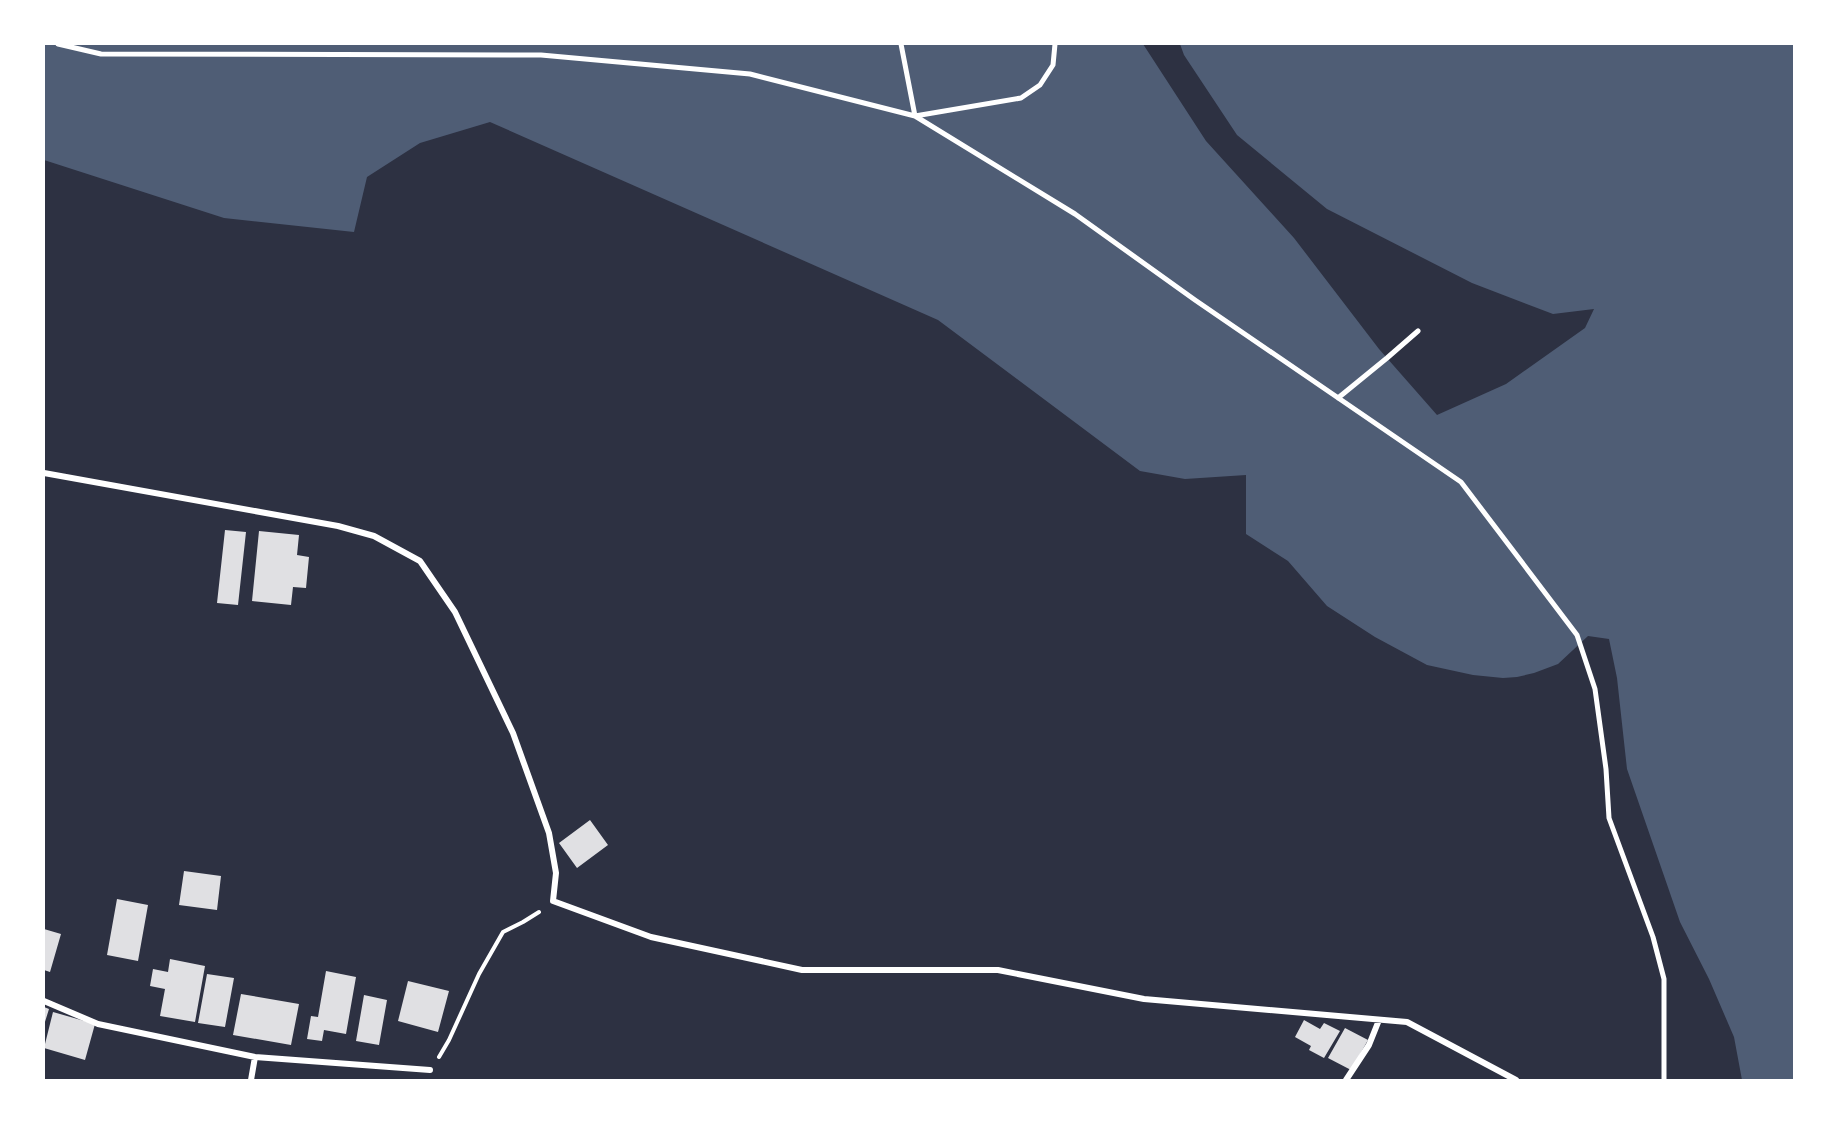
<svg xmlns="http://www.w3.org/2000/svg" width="1838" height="1124" font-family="'Exo 2',sans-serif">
<rect width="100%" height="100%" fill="#2d3142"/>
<path fill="#4f5d75" d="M 44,44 L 1143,44 L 1206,141 L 1294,238 L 1379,349 L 1437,415 L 1506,384 L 1585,328 L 1594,309 L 1553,314 L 1472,283 L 1327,209 L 1237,135 L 1184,55 L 1180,44 L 1794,44 L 1794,1080 L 1742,1080 L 1734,1037 L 1709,979 L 1680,922 L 1627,769 L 1617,678 L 1609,639 L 1588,636 L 1558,664 L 1534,673 L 1517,677 L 1503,678 L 1473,675 L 1427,665 L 1375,637 L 1327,606 L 1288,561 L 1246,534 L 1246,475 L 1185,479 L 1140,471 L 938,320 L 490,122 L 420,143 L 367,177 L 354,232 L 224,218 L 44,160 Z"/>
<path fill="#e0e0e3" d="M 225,530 L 246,532 L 238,605 L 217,603 Z
M 259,531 L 299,535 L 297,555 L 309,557 L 306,588 L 293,587 L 291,605 L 252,601 Z
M 590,820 L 608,845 L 577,868 L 559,843 Z
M 184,871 L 221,876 L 217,910 L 179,905 Z
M 117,899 L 148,905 L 138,961 L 107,955 Z
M 44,929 L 61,934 L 50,972 L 44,970 Z
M 170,959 L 205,966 L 195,1022 L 160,1016 L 165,989 L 150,986 L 153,969 L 168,972 Z
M 326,971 L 356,977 L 346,1034 L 324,1030 L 322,1041 L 307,1039 L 311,1016 L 318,1017 Z
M 207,974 L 234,978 L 225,1027 L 198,1023 Z
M 408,981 L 449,991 L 438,1032 L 398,1021 Z
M 241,994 L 299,1004 L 291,1045 L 233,1035 Z
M 364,995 L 387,1000 L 379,1045 L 356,1041 Z
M 44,1007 L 49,1009 L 44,1025 Z
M 53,1012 L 95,1024 L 85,1060 L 44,1048 Z
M 1304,1020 L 1320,1029 L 1324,1023 L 1340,1031 L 1324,1058 L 1309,1050 L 1311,1046 L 1295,1037 Z
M 1345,1028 L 1368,1040 L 1351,1070 L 1328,1058 Z"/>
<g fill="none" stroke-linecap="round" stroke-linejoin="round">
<path stroke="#fff" stroke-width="4" d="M 439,1057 L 449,1040 L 479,974 L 503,932 L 523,922 L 539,912"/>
<path stroke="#fff" stroke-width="5" d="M 58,44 L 101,54 L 541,55 L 750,74 L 915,116 L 1075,214 L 1195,300 L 1461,482 L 1577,635 L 1595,689 L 1606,769 L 1609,818 L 1653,937 L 1664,979 L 1664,1080
M 901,44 L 915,116
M 915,116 L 1021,98 L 1040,85 L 1053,65 L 1055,44
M 1338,398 L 1387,358 L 1418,331"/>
<path stroke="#fff" stroke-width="6" d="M 44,473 L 338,526 L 374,536 L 420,561 L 455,612 L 513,733 L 549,833 L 556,873 L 553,901 L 651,937 L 802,970 L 998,970 L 1144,999 L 1407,1022 L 1516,1080
M 44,1001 L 98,1024 L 255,1057 L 430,1070
M 251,1080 L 255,1057
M 1346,1080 L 1369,1045 L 1379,1020"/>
</g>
<rect width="1838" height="1124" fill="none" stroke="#ffffff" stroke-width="90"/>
</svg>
